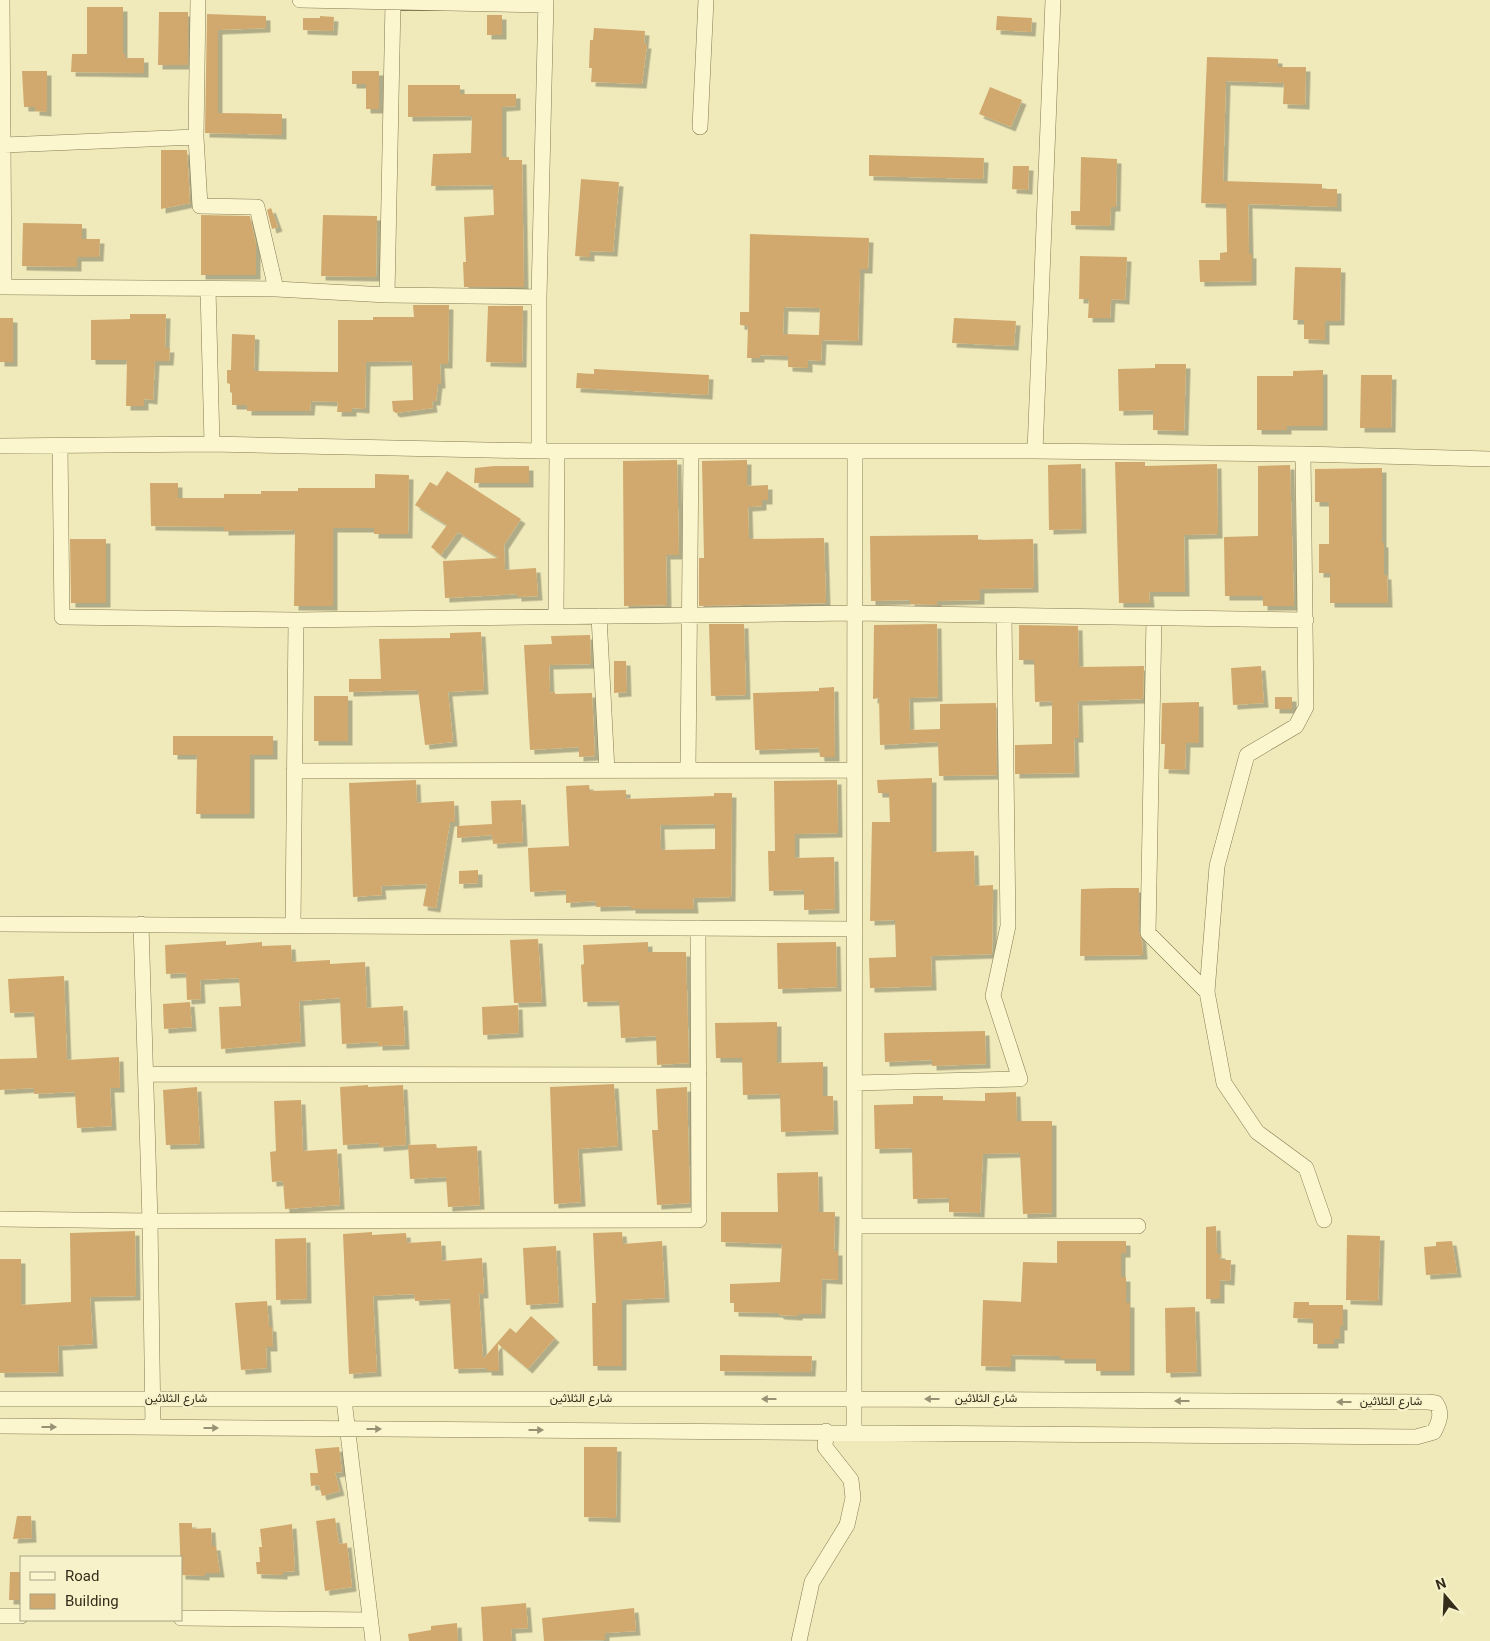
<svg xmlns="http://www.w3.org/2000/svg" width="1490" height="1641" font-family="Georgia,Vazirmatn,serif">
<defs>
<filter id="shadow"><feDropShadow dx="4.5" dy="4.5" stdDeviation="0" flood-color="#0004"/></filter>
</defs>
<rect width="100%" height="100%" fill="#f0eaba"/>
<path fill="#d1a96e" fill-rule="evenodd" filter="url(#shadow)" d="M 87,7 L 123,7 L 123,54 L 125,54 L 125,58 L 144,58 L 144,73 L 71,72 L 72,54 L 87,54 Z
M 159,12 L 188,12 L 188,65 L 158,65 Z
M 207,14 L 266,16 L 266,28 L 218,30 L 218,113 L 282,114 L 282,135 L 205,133 Z
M 487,15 L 502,15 L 502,35 L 487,35 Z
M 320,16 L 334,17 L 333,31 L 303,30 L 303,18 L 320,18 Z
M 997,16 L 1032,18 L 1031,32 L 996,30 Z
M 594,28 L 645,31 L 644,44 L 647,44 L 642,84 L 591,82 L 592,68 L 589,68 L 590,40 L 593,40 Z
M 1207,57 L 1278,59 L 1278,67 L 1306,67 L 1305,105 L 1283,104 L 1284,83 L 1226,81 L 1223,181 L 1322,184 L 1322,189 L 1337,189 L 1337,207 L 1248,204 L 1249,254 L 1252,254 L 1252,281 L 1200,282 L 1199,260 L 1220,260 L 1220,253 L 1227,252 L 1226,204 L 1201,203 Z
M 22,71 L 47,71 L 47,112 L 35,111 L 35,107 L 24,107 Z
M 352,71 L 379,71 L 379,109 L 366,109 L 366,84 L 352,84 Z
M 408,85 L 460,85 L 460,94 L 516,94 L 516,106 L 502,107 L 502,157 L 509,157 L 509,160 L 522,160 L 524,287 L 464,287 L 463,262 L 466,262 L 464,217 L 494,215 L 493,185 L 431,186 L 433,154 L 471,153 L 472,116 L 408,117 Z
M 990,87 L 1022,100 L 1011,127 L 979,114 Z
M 161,150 L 187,150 L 190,203 L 161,209 Z
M 869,155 L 984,158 L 983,179 L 869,176 Z
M 1081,157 L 1117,159 L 1116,207 L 1111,207 L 1110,226 L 1071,225 L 1071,211 L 1080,211 Z
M 1013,166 L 1029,166 L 1028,190 L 1012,189 Z
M 581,179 L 619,182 L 613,252 L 590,251 L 590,257 L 575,256 Z
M 271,208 L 278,227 L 272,229 L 267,210 Z
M 201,215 L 250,216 L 256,244 L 256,275 L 201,275 Z
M 323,215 L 377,216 L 376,277 L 321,276 Z
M 23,223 L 82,224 L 82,239 L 100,239 L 99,257 L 77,257 L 77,267 L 22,266 Z
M 750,234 L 869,238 L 868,269 L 860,269 L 858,341 L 822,340 L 821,361 L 808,360 L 808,368 L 788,367 L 788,356 L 760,355 L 760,358 L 747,358 L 748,326 L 740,325 L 740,312 L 749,312 ZM 784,307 L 820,308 L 819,335 L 783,334 Z
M 1080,256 L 1127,257 L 1125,300 L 1111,299 L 1110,318 L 1088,318 L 1089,299 L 1079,299 Z
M 1295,267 L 1341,268 L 1340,321 L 1325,321 L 1325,340 L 1304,339 L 1304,320 L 1293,320 Z
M 413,305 L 449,305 L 448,364 L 440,364 L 441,384 L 438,384 L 436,401 L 432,401 L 433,408 L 396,413 L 393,411 L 392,401 L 413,400 L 412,361 L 366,362 L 365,409 L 352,408 L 352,412 L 337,412 L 338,402 L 311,401 L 310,411 L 247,411 L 247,405 L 232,405 L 232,393 L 230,392 L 230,384 L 227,383 L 227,370 L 231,370 L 232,334 L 255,335 L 254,371 L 338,372 L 338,320 L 373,320 L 373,317 L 414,317 Z
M 488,306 L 523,306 L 522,363 L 486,362 Z
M 130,314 L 166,314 L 165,348 L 170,348 L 169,361 L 155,361 L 153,400 L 144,399 L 144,406 L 126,406 L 127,360 L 91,360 L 91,320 L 130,319 Z
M 0,318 L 13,318 L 13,362 L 0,362 Z
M 954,318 L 1016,321 L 1014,346 L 952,343 Z
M 1155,364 L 1186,364 L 1184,431 L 1153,430 L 1153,410 L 1119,411 L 1118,369 L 1155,368 Z
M 594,369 L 709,375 L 708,395 L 576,388 L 577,373 L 594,374 Z
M 1323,370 L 1323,426 L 1287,426 L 1287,430 L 1257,430 L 1257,376 L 1293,376 L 1293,371 Z
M 1361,375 L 1392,375 L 1391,428 L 1360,428 Z
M 677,460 L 679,555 L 666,555 L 667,605 L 624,606 L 623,461 Z
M 747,460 L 747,486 L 768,485 L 768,500 L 762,500 L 762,506 L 748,507 L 749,539 L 824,538 L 826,603 L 699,606 L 699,558 L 704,558 L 702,461 Z
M 1115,462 L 1145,462 L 1145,466 L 1217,464 L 1218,534 L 1184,535 L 1185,592 L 1149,592 L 1150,603 L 1119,603 Z
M 1081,464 L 1082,529 L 1049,530 L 1048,465 Z
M 1290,465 L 1294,606 L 1263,606 L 1263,596 L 1225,596 L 1224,537 L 1258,536 L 1258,466 Z
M 494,466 L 529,466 L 529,483 L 474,483 L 475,468 Z
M 1382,468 L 1382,543 L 1384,543 L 1384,575 L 1387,575 L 1388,603 L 1330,603 L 1330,573 L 1319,573 L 1319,544 L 1329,544 L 1329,502 L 1315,502 L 1315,469 Z
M 447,471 L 521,519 L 504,545 L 505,570 L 536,568 L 538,596 L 517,597 L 517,594 L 445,598 L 443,561 L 499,558 L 458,532 L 441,555 L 431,547 L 447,525 L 415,505 L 430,482 L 437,486 Z
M 375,474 L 409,475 L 408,534 L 374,534 L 374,528 L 333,528 L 333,606 L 294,606 L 295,530 L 224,531 L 224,527 L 151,526 L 150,483 L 178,483 L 178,498 L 224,498 L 224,494 L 261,494 L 261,491 L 298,491 L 298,488 L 375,488 Z
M 978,535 L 978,540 L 1033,539 L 1034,588 L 980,589 L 980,600 L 937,601 L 937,605 L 910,604 L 910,600 L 871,601 L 870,536 Z
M 70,539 L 106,539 L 106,603 L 71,603 Z
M 709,624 L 744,624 L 746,695 L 711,696 Z
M 937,624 L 938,697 L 909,698 L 910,730 L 940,729 L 940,704 L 996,703 L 997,775 L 939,776 L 938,742 L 880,745 L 879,698 L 873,699 L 874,625 Z
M 1019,625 L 1078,626 L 1079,667 L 1144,666 L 1143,699 L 1078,701 L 1079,738 L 1074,738 L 1075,773 L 1015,774 L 1015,745 L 1052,744 L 1052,701 L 1035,702 L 1034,660 L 1019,660 Z
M 481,632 L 484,690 L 448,692 L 453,742 L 425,745 L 418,690 L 349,692 L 349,679 L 381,679 L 379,639 L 450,638 L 450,633 Z
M 590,635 L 591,664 L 549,665 L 550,693 L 555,692 L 555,694 L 592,693 L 595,756 L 579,757 L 579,747 L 530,750 L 524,645 L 552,644 L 551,636 Z
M 614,661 L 626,661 L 627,692 L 614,693 Z
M 1261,666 L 1264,703 L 1233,705 L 1231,668 Z
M 834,687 L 835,757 L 820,757 L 819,748 L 755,750 L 753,693 L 819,691 L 819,688 Z
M 314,696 L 348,696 L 348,741 L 314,741 Z
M 1275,697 L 1292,697 L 1292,709 L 1275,709 Z
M 1199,702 L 1199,743 L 1186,743 L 1185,770 L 1164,769 L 1165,744 L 1161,744 L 1162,703 Z
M 173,736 L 273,736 L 273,755 L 250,755 L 250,814 L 196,814 L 197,755 L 173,755 Z
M 932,778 L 932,852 L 974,851 L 975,886 L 993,885 L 992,954 L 931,956 L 932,986 L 870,988 L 869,958 L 896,957 L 895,920 L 870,921 L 872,822 L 890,822 L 889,793 L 878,793 L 877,780 Z
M 416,780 L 417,803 L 454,801 L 455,822 L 450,822 L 436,908 L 423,906 L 427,884 L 381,886 L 382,895 L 353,897 L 349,783 Z
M 837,780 L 838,833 L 795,834 L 795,858 L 834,857 L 835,909 L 804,910 L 804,890 L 769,891 L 768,851 L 775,851 L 774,781 Z
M 589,785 L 590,791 L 626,790 L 626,799 L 714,796 L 714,793 L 732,793 L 731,897 L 693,898 L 694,909 L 631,909 L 631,906 L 596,907 L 596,901 L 566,903 L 566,890 L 530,892 L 528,848 L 569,846 L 566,786 ZM 715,824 L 715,849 L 661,850 L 660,825 Z
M 521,800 L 523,842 L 493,844 L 492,835 L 457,838 L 457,826 L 492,824 L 491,801 Z
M 478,870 L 478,883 L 459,884 L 459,871 Z
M 1112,888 L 1139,888 L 1139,933 L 1142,940 L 1143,955 L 1080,956 L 1081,889 Z
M 538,939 L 542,1002 L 514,1003 L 510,940 Z
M 226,941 L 226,945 L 262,942 L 262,946 L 291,945 L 292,962 L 330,960 L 330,964 L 365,962 L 367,1008 L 403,1006 L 405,1045 L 378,1046 L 378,1042 L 342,1044 L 340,998 L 299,1001 L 301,1042 L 221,1049 L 219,1007 L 241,1006 L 239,978 L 200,980 L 201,999 L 187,1000 L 186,973 L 166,974 L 165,945 Z
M 648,942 L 648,952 L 686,952 L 689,1063 L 657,1065 L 656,1036 L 621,1038 L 619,1001 L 583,1002 L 581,965 L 584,964 L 583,945 Z
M 836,942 L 837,987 L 778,989 L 777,943 Z
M 64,976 L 67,1060 L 119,1057 L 120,1088 L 110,1088 L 112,1126 L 77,1128 L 75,1092 L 34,1094 L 34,1088 L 0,1090 L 0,1059 L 37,1058 L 34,1012 L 10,1013 L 8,979 Z
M 190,1002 L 192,1027 L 164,1029 L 163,1004 Z
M 518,1005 L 519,1033 L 483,1035 L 482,1007 Z
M 777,1022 L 777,1063 L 823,1062 L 823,1096 L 833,1096 L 834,1130 L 781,1132 L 780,1094 L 743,1095 L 742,1058 L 716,1058 L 715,1023 Z
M 985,1031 L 986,1064 L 932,1066 L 932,1060 L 885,1062 L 884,1033 Z
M 614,1084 L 618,1146 L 578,1149 L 581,1202 L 554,1204 L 550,1087 Z
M 368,1085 L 368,1087 L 403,1085 L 406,1145 L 379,1147 L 379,1143 L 343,1145 L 340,1087 Z
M 197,1087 L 200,1144 L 166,1145 L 163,1090 Z
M 687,1087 L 690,1203 L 657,1205 L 652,1130 L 658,1130 L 656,1089 Z
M 1016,1092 L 1017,1121 L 1052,1121 L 1052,1213 L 1023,1214 L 1020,1153 L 983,1154 L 980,1213 L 949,1212 L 949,1198 L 913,1199 L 912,1148 L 875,1149 L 874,1105 L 913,1104 L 913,1096 L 943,1096 L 943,1100 L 985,1101 L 985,1093 Z
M 301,1100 L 303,1151 L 337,1149 L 340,1205 L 285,1209 L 283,1181 L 272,1182 L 270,1152 L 276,1151 L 274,1101 Z
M 436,1144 L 437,1148 L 477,1146 L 480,1205 L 448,1207 L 446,1177 L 410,1179 L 408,1145 Z
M 818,1172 L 819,1212 L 835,1212 L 834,1251 L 838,1251 L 838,1280 L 822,1279 L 821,1314 L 798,1314 L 798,1316 L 780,1315 L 778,1313 L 734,1312 L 734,1303 L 730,1303 L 730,1284 L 780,1282 L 782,1244 L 721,1242 L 721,1212 L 778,1212 L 777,1173 Z
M 1216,1226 L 1217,1254 L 1221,1254 L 1220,1260 L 1231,1260 L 1230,1281 L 1220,1280 L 1220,1299 L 1206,1299 L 1206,1227 Z
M 135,1231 L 136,1296 L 90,1297 L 93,1344 L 58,1346 L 59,1372 L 0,1373 L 0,1259 L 21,1259 L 21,1305 L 71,1302 L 70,1233 Z
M 372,1232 L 372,1235 L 406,1233 L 407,1243 L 441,1241 L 442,1261 L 482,1258 L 484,1294 L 479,1294 L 483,1359 L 510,1328 L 516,1333 L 531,1316 L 555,1338 L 528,1369 L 498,1344 L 499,1371 L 487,1371 L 487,1368 L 454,1369 L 450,1299 L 415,1301 L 414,1294 L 373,1296 L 377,1372 L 349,1374 L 343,1234 Z
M 622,1232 L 623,1244 L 662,1241 L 665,1298 L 622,1300 L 622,1366 L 593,1366 L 592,1303 L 596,1303 L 593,1233 Z
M 1347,1235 L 1380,1236 L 1378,1301 L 1346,1300 Z
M 306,1238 L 307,1299 L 276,1300 L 275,1239 Z
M 1057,1241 L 1126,1241 L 1126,1253 L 1121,1253 L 1121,1277 L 1126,1277 L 1126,1303 L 1130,1303 L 1130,1371 L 1096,1371 L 1096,1359 L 1060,1359 L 1060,1356 L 1011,1355 L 1011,1367 L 981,1366 L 983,1300 L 1021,1302 L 1023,1262 L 1057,1263 Z
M 1452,1241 L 1457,1273 L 1426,1275 L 1424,1247 L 1436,1246 L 1436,1242 Z
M 556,1246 L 559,1303 L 526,1305 L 523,1248 Z
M 267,1301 L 269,1327 L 272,1327 L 273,1347 L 266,1347 L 267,1368 L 241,1370 L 235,1303 Z
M 1294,1302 L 1309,1302 L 1309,1305 L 1343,1305 L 1343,1326 L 1340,1326 L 1340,1339 L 1334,1339 L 1334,1344 L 1313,1344 L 1313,1319 L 1293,1318 Z
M 1195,1307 L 1197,1372 L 1166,1373 L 1165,1308 Z
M 720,1355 L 812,1356 L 811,1372 L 720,1371 Z
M 339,1447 L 342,1472 L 335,1473 L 340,1491 L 322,1496 L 319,1485 L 311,1486 L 310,1473 L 318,1473 L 315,1449 Z
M 584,1447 L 617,1447 L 616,1518 L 584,1517 Z
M 17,1516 L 31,1516 L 32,1538 L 13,1539 Z
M 335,1518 L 339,1544 L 347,1543 L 352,1587 L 325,1591 L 316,1521 Z
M 179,1523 L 192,1523 L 192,1529 L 211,1528 L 212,1546 L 216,1546 L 220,1573 L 205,1573 L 205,1576 L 181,1575 Z
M 292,1524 L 295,1571 L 283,1572 L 283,1575 L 257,1574 L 256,1562 L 260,1562 L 259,1547 L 262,1547 L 260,1529 Z
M 10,1572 L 21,1572 L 21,1600 L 9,1600 Z
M 526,1603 L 528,1628 L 511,1629 L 512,1641 L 483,1641 L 481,1607 Z
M 634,1608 L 636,1631 L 605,1633 L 605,1640 L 544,1641 L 542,1618 Z
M 457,1623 L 458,1641 L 409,1641 L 408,1634 L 431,1630 L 431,1626 Z"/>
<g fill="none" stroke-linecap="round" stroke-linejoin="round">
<g stroke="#877954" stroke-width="16">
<path id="street" d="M 198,0 L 196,137 L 200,206 L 257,207 L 276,289
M 300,0 L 546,5
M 700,127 L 706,0
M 4,145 L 196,137
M 0,287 L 4,287 L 2,0
M 4,287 L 276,289 L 387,295 L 539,297
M 208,289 L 212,444
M 387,295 L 393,2
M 0,446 L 212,444 L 539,451 L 1035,451 L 1303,454 L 1490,459
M 60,446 L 62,617 L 296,620 L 854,613 L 1306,620
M 539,451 L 539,297 L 546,0
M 1035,451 L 1053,0
M 1303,454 L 1306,707 L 1296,726 L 1247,755 L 1217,866 L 1207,992 L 1224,1083 L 1257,1132 L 1306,1168 L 1324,1220
M 599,616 L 607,771
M 556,617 L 557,451
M 1154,618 L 1148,933 L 1207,992
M 688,770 L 691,451
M 294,771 L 854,770
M 0,924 L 854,929
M 141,924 L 150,1221 L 153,1427
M 293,925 L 296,620
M 146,1074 L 699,1075
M 854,1083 L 1020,1079 L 993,996 L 1008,926 L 1004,617
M 0,1219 L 150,1221 L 699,1220 L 698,928
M 854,1226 L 1138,1226
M 0,1399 L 854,1399 L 1428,1402 L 1436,1403 C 1443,1413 1439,1422 1434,1432 L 1416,1437 L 0,1426
M 344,1400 L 373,1641
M 854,1431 L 855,452
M 0,1616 L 21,1616
M 181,1618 L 370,1620
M 799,1641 L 812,1582 L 847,1525 L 853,1498 L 851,1480 L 825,1447 L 826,1431"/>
</g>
<use href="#street" stroke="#fbf6ce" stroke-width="15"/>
</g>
<defs><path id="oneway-solid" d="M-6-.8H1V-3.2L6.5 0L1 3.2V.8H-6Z" transform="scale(1.25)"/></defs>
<g fill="#989174">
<use href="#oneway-solid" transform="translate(769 1399) rotate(180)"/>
<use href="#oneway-solid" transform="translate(932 1399) rotate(-180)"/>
<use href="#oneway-solid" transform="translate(1182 1401) rotate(-180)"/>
<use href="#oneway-solid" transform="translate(1344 1402) rotate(-180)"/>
<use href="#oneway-solid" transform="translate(49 1427)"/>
<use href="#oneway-solid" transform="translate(211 1428)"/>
<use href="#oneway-solid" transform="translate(374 1429)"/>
<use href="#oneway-solid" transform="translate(536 1430)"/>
</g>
<g text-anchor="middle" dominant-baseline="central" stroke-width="4.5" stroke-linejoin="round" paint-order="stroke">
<g font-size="12" fill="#352c1a" stroke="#f7f2ca">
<text x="176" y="1399">شارع الثلاثين</text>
<text x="581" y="1399">شارع الثلاثين</text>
<text x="986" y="1399">شارع الثلاثين</text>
<text x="1391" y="1402">شارع الثلاثين</text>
</g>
</g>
<rect x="20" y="1556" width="162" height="65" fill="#f7f2ca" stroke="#a9a384"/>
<rect x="30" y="1572" width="25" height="8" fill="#fbf6ce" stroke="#a9a384"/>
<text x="65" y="1581" font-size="15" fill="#352c1a">Road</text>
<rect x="30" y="1594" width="25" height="15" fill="#d1a96e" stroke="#a9a384"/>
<text x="65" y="1606" font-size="15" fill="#352c1a">Building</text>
<g transform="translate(1445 1596) rotate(341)" stroke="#f7f2ca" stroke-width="4" paint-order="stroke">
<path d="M0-4L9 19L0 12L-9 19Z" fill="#352c1a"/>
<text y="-8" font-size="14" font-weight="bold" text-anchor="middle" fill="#352c1a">N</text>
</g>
</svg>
